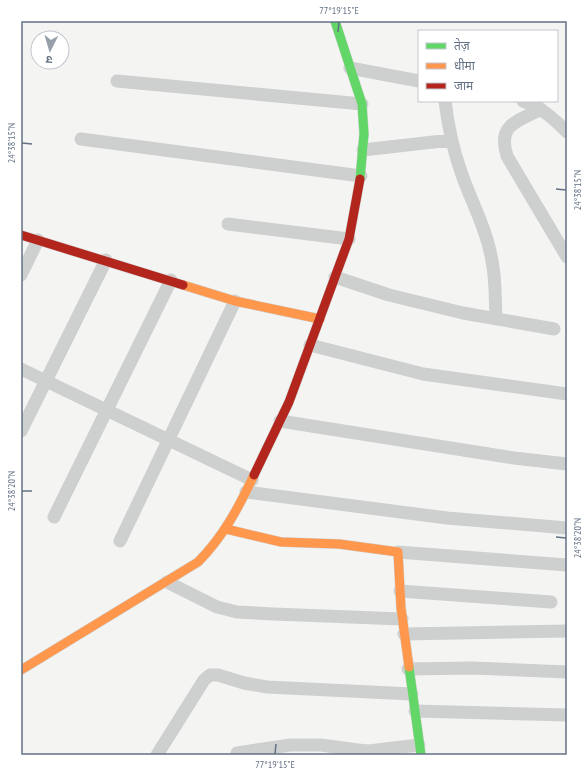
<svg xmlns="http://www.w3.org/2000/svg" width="588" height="776" font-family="'PT Sans Narrow','Noto Sans Devanagari',sans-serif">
<rect width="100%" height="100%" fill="#f4f4f2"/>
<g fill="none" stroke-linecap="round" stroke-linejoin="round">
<g stroke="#d0d2d2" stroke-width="10">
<path id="fast" d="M 335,21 L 362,104 L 364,134 L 360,179
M 409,667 L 421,755"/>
</g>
<g stroke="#d0d2d2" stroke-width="10">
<path id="slow" d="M 183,285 L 235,301 L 320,319
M 226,529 L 281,542 L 339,544 L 398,552 L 401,608 L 409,667
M 21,670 L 198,562 C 223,537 239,507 254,475"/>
</g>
<g stroke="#d0d2d2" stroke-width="10">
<path id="jam" d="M 21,235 L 183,285
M 254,475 L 289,402 L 349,239 L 360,179"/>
</g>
<path stroke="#cecfcf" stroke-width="13" d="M 350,68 L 419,81
M 117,81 L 362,104
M 445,101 C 448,126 453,149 461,172 C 471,201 487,230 492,261 C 496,280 495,300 496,319
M 523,101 C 541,107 554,119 567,132
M 541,109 C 517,122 497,124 507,156 L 567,257
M 81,139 L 361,176
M 363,150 L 451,140
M 228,224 L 349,239
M 21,275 L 38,240
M 335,277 L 389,295 L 463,313 L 554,329
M 310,345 L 423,374 L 567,394
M 21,369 L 252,480
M 280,421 L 514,458 L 567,464
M 21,431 L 106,260
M 246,492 L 447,518 L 567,528
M 54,517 L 171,280
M 120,541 L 235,301
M 398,552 L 567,565
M 167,582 L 217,607 L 237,612 L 273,614 L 402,619
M 400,591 L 551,602
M 404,634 L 567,631
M 408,669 L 472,668 L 567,672
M 415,711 L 567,715
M 237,753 L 290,745 L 321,745 L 358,750 L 369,751 L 419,745
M 157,755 L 204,680 L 210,675 L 218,675 L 244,683 L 267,687 L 412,694"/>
<use href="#fast" stroke="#63d668" stroke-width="9"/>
<use href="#slow" stroke="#ff974d" stroke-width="9"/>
<use href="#jam" stroke="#b3261e" stroke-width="9"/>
</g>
<path fill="none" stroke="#637184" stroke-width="1.5" d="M 338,32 L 339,22M 22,143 L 32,144M 556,189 L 566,190M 22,491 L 32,491M 556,537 L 566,538M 275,754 L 276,744"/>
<rect width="588" height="776" fill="none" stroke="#ffffff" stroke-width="44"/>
<rect x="418" y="30" width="140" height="72" fill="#ffffff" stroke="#c1c6ce"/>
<rect x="426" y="43" width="20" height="6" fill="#63d668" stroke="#c1c6ce"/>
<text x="454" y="50" font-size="12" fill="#637184">तेज़</text>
<rect x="426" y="63" width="20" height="6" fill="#ff974d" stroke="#c1c6ce"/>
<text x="454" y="70" font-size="12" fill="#637184">धीमा</text>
<rect x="426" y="83" width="20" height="6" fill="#b3261e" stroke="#c1c6ce"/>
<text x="454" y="90" font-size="12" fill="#637184">जाम</text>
<g transform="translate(50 50) rotate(185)"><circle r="19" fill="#ffffff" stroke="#c1c6ce"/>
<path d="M0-3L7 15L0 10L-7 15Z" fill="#969faa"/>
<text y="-6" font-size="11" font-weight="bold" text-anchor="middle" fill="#637184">उ</text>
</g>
<rect x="22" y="22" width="544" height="732" fill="none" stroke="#637184" stroke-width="1.5"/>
<g font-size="10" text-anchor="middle" fill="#637184">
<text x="339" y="14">77°19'15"E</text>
<text transform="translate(11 143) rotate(-90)" y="4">24°38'15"N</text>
<text transform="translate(577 190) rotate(-90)" y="4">24°38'15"N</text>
<text transform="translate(11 491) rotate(-90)" y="4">24°38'20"N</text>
<text transform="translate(577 538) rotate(-90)" y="4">24°38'20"N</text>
<text x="275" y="768">77°19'15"E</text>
</g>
</svg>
